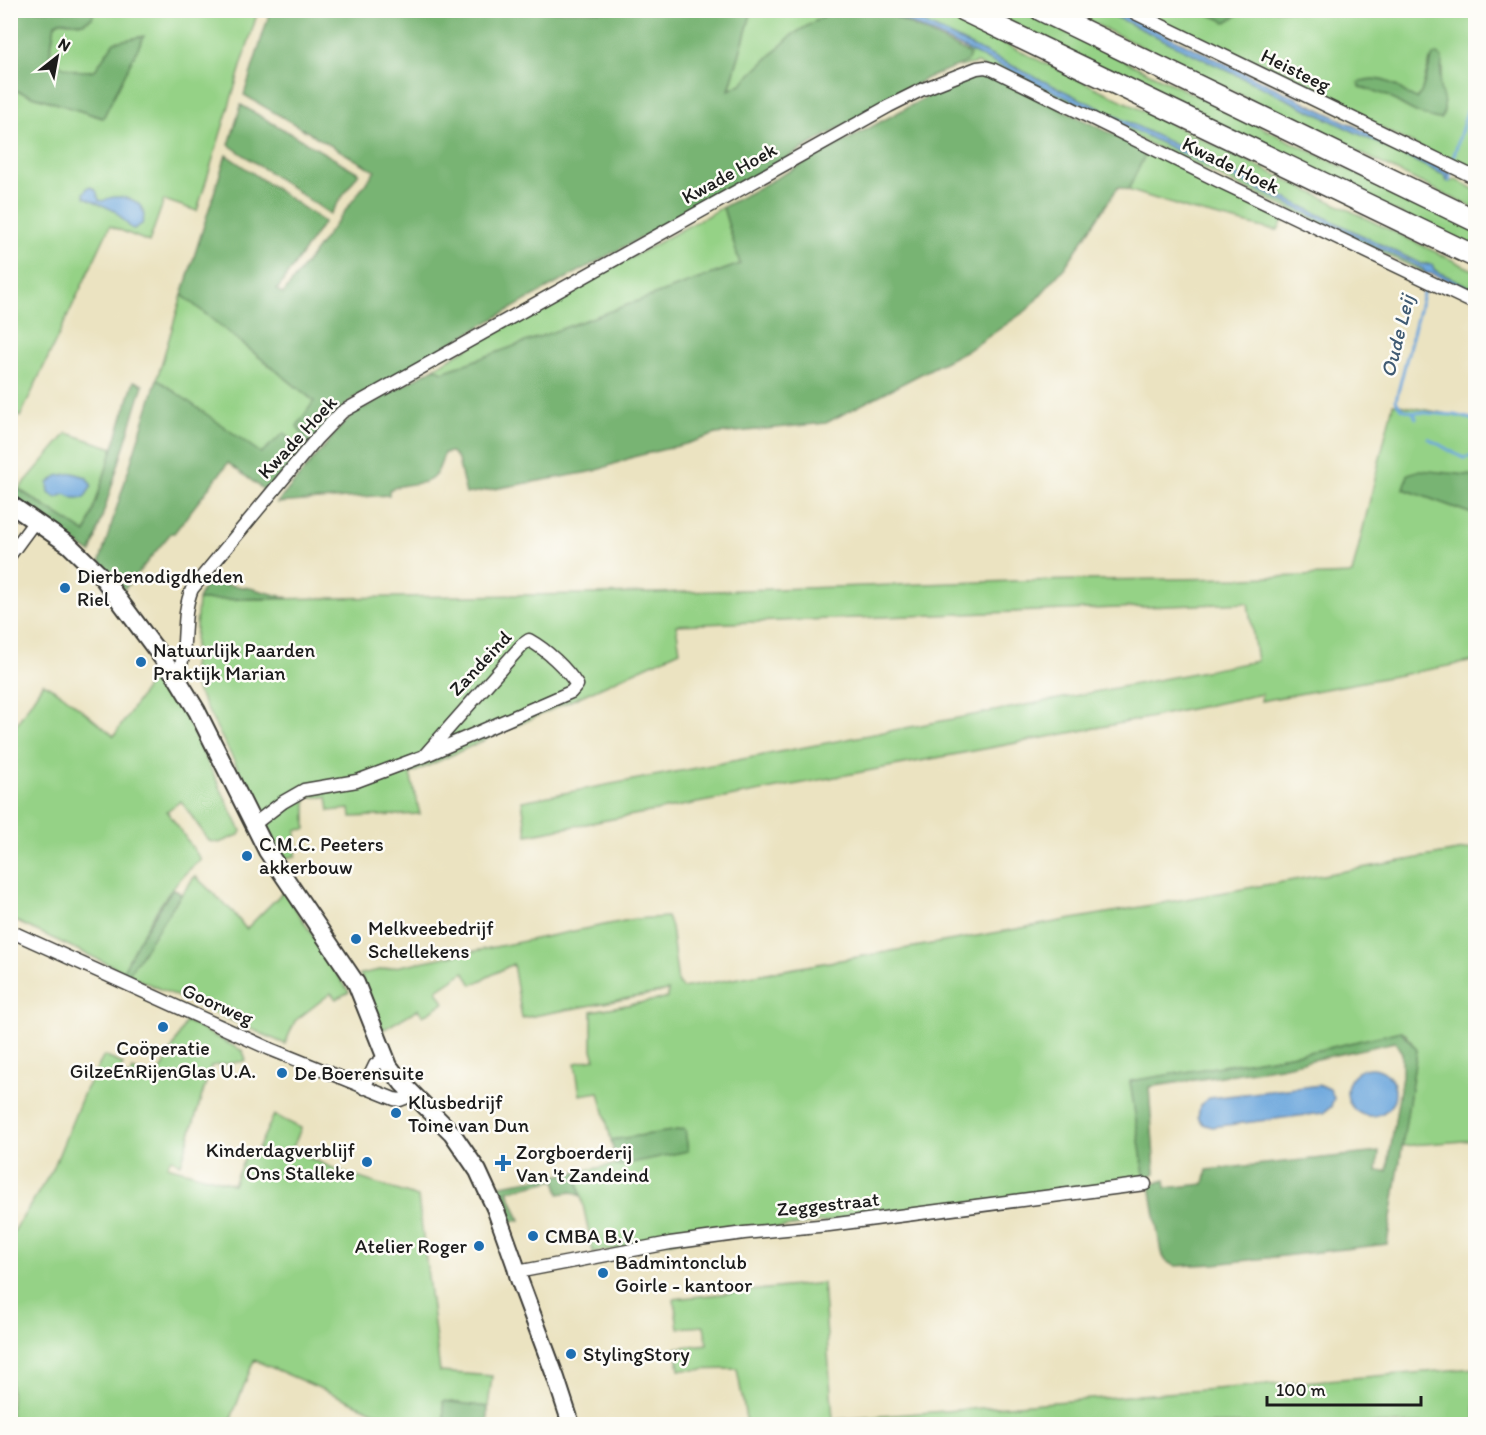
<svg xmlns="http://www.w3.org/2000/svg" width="1486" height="1435" font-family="Itim,sans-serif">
<rect width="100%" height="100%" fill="#fdfcf7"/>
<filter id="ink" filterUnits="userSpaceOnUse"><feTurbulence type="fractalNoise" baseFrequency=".0167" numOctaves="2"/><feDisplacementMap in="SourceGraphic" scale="12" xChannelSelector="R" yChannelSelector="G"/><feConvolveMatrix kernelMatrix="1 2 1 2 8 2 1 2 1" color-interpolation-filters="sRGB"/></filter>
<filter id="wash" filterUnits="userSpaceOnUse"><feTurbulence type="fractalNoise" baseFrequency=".008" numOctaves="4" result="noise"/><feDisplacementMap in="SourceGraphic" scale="24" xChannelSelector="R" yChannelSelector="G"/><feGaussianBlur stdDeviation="1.35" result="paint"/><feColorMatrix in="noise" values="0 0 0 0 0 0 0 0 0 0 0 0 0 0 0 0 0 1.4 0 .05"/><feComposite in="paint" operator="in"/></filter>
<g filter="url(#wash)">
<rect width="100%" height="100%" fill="#ebe3c1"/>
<path fill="#95d286" stroke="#587751" stroke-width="1.5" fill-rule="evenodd" d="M 1240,10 L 1475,11 L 1475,174 L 1140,11 L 1202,11 L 1226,22 L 1235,17 ZM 1430,60 L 1443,68 C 1442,73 1439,79 1439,84 C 1439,98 1449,105 1441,119 C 1422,118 1401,105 1386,95 L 1395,85 L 1409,97 L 1416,99 L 1421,93 Z
M 94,11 L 258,11 L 197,211 L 164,200 L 149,242 L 110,226 L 20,417 L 10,412 L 10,89 L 103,118 L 143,37 L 115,42 L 95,70 C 77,73 64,69 49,59 L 55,24 L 60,21 L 83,23 L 92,18 Z
M 752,11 L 832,11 L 792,35 L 741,84 L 729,91 Z
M 899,11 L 937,11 L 1475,271 L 1475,290 L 1439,272 L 1428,264 L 1421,264 Z
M 981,11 L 1022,11 L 1475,231 L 1475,250 Z
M 1068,11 L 1104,11 L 1444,175 L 1447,181 L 1451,182 L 1456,179 L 1475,190 L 1475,209 Z
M 968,49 L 1423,269 L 1425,273 L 977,63 L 960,67 Z
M 1147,151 L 1285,217 L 1278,230 L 1268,229 L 1191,210 L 1128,190 Z
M 723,207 L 740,264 L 443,372 L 434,368 L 497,331 Z
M 182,295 L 315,402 L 299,430 L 309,444 L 301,453 L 261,454 L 157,379 Z
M 1393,404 L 1475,419 L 1475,476 L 1456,475 L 1404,489 L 1475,515 L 1475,661 L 1261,701 L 1262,694 L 1138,720 L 527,835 L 522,801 L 1257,661 L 1248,603 L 676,625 L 680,651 L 410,774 L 420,814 L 351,817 L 350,809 L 329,811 L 327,797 L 306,797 L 306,829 L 296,830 L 296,856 L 282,859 L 244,780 L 195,686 L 193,668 L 198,600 L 656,593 L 1014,581 L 1245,578 L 1352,574 Z
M 67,433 L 113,448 L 86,534 L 19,489 Z
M 157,672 L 179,703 L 241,831 L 239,835 L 219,843 L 209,841 L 181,801 L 167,811 L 201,860 C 167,884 142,935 123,971 L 11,919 L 11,733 L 43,683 L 62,694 L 114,736 Z
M 1475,848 L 1475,1140 L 1402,1146 L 1417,1050 L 1405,1033 L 1401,1031 L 1320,1050 L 1130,1081 L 1145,1180 L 593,1252 L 576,1172 L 688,1151 L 684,1129 L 611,1140 L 599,1092 L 580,1095 L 575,1063 L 595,1059 L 592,1050 L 592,1011 L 668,998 L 668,991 L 522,1018 L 513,964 L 472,985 L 464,972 L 437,990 L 444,1003 L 423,1016 L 418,1009 L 383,1030 L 360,974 L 634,919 L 667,917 L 671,927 L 678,983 L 682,988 Z
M 195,876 L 233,912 L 246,929 L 284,891 L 349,992 L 336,999 L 331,993 L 295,1021 L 285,1044 L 128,975 L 163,920 Z
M 186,1021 L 243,1051 L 246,1061 L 211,1066 L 181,1164 L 171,1158 L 167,1166 L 233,1184 L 247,1153 L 254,1157 L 274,1115 L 301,1128 L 292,1150 L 344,1173 L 418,1197 L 440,1372 L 492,1376 L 488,1407 L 443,1401 L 445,1424 L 422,1424 L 389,1418 L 254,1360 L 229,1424 L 11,1424 L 11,1236 L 53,1169 L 85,1090 L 104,1056 L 123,1064 L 120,1072 L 129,1077 L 133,1070 L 156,1081 Z
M 823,1283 L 833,1420 L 1475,1368 L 1475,1424 L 747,1424 L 737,1369 L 679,1370 L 676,1348 L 707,1344 L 704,1326 L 678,1328 L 674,1299 Z"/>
<path fill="#78b473" stroke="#4a6848" stroke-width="1.5" d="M 11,10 L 94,11 L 92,18 L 83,23 L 60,21 L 55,24 L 49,59 C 64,69 77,73 95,70 L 114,42 L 144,36 L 103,118 L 11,89 Z
M 270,11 L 752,11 L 729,90 L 741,84 L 792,35 L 832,11 L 883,11 L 970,54 L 967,62 L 927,78 L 766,170 L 539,293 L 354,398 L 343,407 L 309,444 L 297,426 L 314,401 L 182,295 L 226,155 L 324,222 L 277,290 L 283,294 L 375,171 L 244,95 Z
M 1202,11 L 1240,11 L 1235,17 L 1226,22 Z
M 1438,54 L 1442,58 C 1443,67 1438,78 1440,87 C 1442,99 1448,106 1441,119 C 1422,118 1403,105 1387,96 C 1379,92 1369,90 1360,87 L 1359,82 C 1371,77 1384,79 1396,86 C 1404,90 1407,96 1416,99 L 1421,93 L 1433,55 Z
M 993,76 L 1147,151 L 1128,190 L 1118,187 L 1065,267 L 1027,310 L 973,347 L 826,423 L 716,434 L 686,444 L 633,457 L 595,471 L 466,494 L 458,460 L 452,452 L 444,453 C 434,496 418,476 389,490 L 389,495 L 277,503 L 344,423 L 358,411 L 434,368 L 443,372 L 740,264 L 723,207 L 945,87 L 973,77 Z
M 241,105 L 359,173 L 330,214 L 229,145 Z
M 157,379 L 261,453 L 284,433 L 301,453 L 268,493 L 228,463 L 174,533 L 171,533 L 123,591 L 100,561 Z
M 134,381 L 143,385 L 91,553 L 11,498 L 18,489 L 86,533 Z
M 1420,470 L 1475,476 L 1475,515 L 1404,489 L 1408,474 Z
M 208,582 L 250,588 L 288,598 L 198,600 L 202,590 Z
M 173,888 L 181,894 L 128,975 L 123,971 L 139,940 Z
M 1401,1031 L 1417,1050 L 1387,1244 L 1215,1264 L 1174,1266 L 1166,1261 L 1161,1253 L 1150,1185 L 1165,1180 L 1166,1188 L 1204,1184 L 1207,1170 L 1379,1152 L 1377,1171 L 1387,1171 L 1402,1076 L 1402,1053 L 1395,1042 L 1280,1067 L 1149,1087 L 1155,1173 L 1145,1180 L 1130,1081 L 1320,1050 Z
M 685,1129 L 688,1151 L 617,1166 L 611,1140 Z
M 576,1172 L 581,1196 L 572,1192 L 559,1194 L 555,1180 L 508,1191 L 520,1220 L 511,1222 L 495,1186 Z
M 443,1401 L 488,1407 L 488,1424 L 445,1424 Z"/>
<path fill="#6da7dd" stroke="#44627c" stroke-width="1.5" d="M 886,11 L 899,11 L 1421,264 L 1432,265 L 1434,270 L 1475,290 L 1475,294 L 1433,274 L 1425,273 L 1423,269 Z
M 1104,11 L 1117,11 L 1447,171 L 1449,172 L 1447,181 L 1444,175 Z
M 88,187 C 97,187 97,193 99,200 L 103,201 C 118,191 152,200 142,224 L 134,229 L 131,228 L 115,211 L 85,197 L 84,193 Z
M 73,473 L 86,477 L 92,486 L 84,498 L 74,498 L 65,494 L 56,498 L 49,493 L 48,483 L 57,476 Z
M1347 1092a24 24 0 1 1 48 0a24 24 0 1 1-48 0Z
M 1321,1085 L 1330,1089 L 1334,1098 L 1331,1107 L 1323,1113 L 1212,1127 L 1203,1124 L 1198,1117 L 1200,1105 L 1209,1098 Z"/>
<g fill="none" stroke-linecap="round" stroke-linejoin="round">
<path stroke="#6da7dd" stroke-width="3" d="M 1453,159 L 1476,81
M 1449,181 L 1451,173
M 1413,412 L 1454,415 L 1476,420
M 1416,418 L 1413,412 C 1404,410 1399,409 1396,400 L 1425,286
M 1428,438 L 1461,457 L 1465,458 L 1476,454"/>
</g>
</g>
<g filter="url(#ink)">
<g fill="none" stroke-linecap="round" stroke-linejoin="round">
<g stroke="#3b3a35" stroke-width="15">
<path id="street" d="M 1129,10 L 1476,178
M 10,555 L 35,521
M 529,640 C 547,650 566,668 577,685 L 571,692 L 424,756 L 522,645 Z
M 177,678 C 189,649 180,617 192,589 L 317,438 L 342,412 L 889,106 L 921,90 L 977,68 L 985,67 L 992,69 L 1217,180 L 1476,304
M 253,825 L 283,802 L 304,790 L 357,781 L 424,756
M 10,931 L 270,1049 L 394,1099 L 400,1100 L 413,1095
M 364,1088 L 375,1065 L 384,1058
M 517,1272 L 670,1243 L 744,1233 L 829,1225 L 1145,1184"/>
</g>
<g stroke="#3b3a35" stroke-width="20">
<path id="secondary" d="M 10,504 L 69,545 L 102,577 L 177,678 L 197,711 L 267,851 L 356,983 L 389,1066 L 402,1083 L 452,1133 L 478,1171 L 495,1208 L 515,1264 L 519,1279 L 556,1378 L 571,1424"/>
</g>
<g stroke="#3b3a35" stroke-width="24">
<path id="highway" d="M 963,10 L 1476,257
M 1041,10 L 1476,221"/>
</g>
<use href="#street" stroke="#fff" stroke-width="12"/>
<use href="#secondary" stroke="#fff" stroke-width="16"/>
<use href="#highway" stroke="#fff" stroke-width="21"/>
</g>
</g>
<g fill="#1f6fb2" stroke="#fdfcf7" stroke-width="2">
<circle cx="65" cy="588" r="6"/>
<circle cx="141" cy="662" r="6"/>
<circle cx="247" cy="856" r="6"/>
<circle cx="356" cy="939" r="6"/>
<circle cx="163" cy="1027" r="6"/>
<circle cx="282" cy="1073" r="6"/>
<circle cx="396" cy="1113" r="6"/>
<circle cx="367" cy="1162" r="6"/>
<path d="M500 1154h6v6h6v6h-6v6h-6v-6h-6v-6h6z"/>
<circle cx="533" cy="1236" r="6"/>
<circle cx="479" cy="1246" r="6"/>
<circle cx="603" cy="1273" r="6"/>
<circle cx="571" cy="1354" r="6"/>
</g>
<g text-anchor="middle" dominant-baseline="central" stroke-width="5" stroke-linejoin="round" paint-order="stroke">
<g font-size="20" fill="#1c1c1c" stroke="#fdfcf7">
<text transform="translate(1296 70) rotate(26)">Heisteeg</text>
<text transform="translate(1231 165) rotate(26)">Kwade Hoek</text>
<text transform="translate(729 173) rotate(-29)">Kwade Hoek</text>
<text transform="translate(297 437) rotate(-47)">Kwade Hoek</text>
<text transform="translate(480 663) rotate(-47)">Zandeind</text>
<text transform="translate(218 1004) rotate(24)">Goorweg</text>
<text transform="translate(828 1204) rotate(-6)">Zeggestraat</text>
</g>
<g font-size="20" fill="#1c1c1c" stroke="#fdfcf7" text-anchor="start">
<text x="77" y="576">Dierbenodigdheden<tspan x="77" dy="23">Riel</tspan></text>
<text x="153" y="650">Natuurlijk Paarden<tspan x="153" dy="23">Praktijk Marian</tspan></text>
<text x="259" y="844">C.M.C. Peeters<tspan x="259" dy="23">akkerbouw</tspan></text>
<text x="368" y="928">Melkveebedrijf<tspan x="368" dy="23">Schellekens</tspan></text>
<text x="163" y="1048" text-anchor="middle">Coöperatie<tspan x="163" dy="23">GilzeEnRijenGlas U.A.</tspan></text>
<text x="294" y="1073">De Boerensuite</text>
<text x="408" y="1102">Klusbedrijf<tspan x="408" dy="23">Toine van Dun</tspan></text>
<text x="355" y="1150" text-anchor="end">Kinderdagverblijf<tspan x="355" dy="23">Ons Stalleke</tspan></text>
<text x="516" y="1152">Zorgboerderij<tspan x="516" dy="23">Van 't Zandeind</tspan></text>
<text x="545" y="1236">CMBA B.V.</text>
<text x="467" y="1246" text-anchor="end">Atelier Roger</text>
<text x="615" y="1262">Badmintonclub<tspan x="615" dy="23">Goirle - kantoor</tspan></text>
<text x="583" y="1354">StylingStory</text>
</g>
<g font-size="21" font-style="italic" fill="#405b73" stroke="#fdfcf7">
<text transform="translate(1397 336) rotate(-76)">Oude Leij</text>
</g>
</g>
<rect width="1486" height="1435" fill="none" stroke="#fdfcf7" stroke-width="36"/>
<g transform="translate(57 57) rotate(31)" stroke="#fdfcf7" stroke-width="4.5" paint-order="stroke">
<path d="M0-4.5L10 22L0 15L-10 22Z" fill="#1c1c1c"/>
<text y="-9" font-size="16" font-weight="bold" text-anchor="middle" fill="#1c1c1c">N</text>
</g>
<path d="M1267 1396v9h154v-9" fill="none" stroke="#1c1c1c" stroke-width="3"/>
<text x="1276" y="1396" font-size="18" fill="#1c1c1c" stroke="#fdfcf7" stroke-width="4.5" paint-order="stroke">100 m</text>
</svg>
